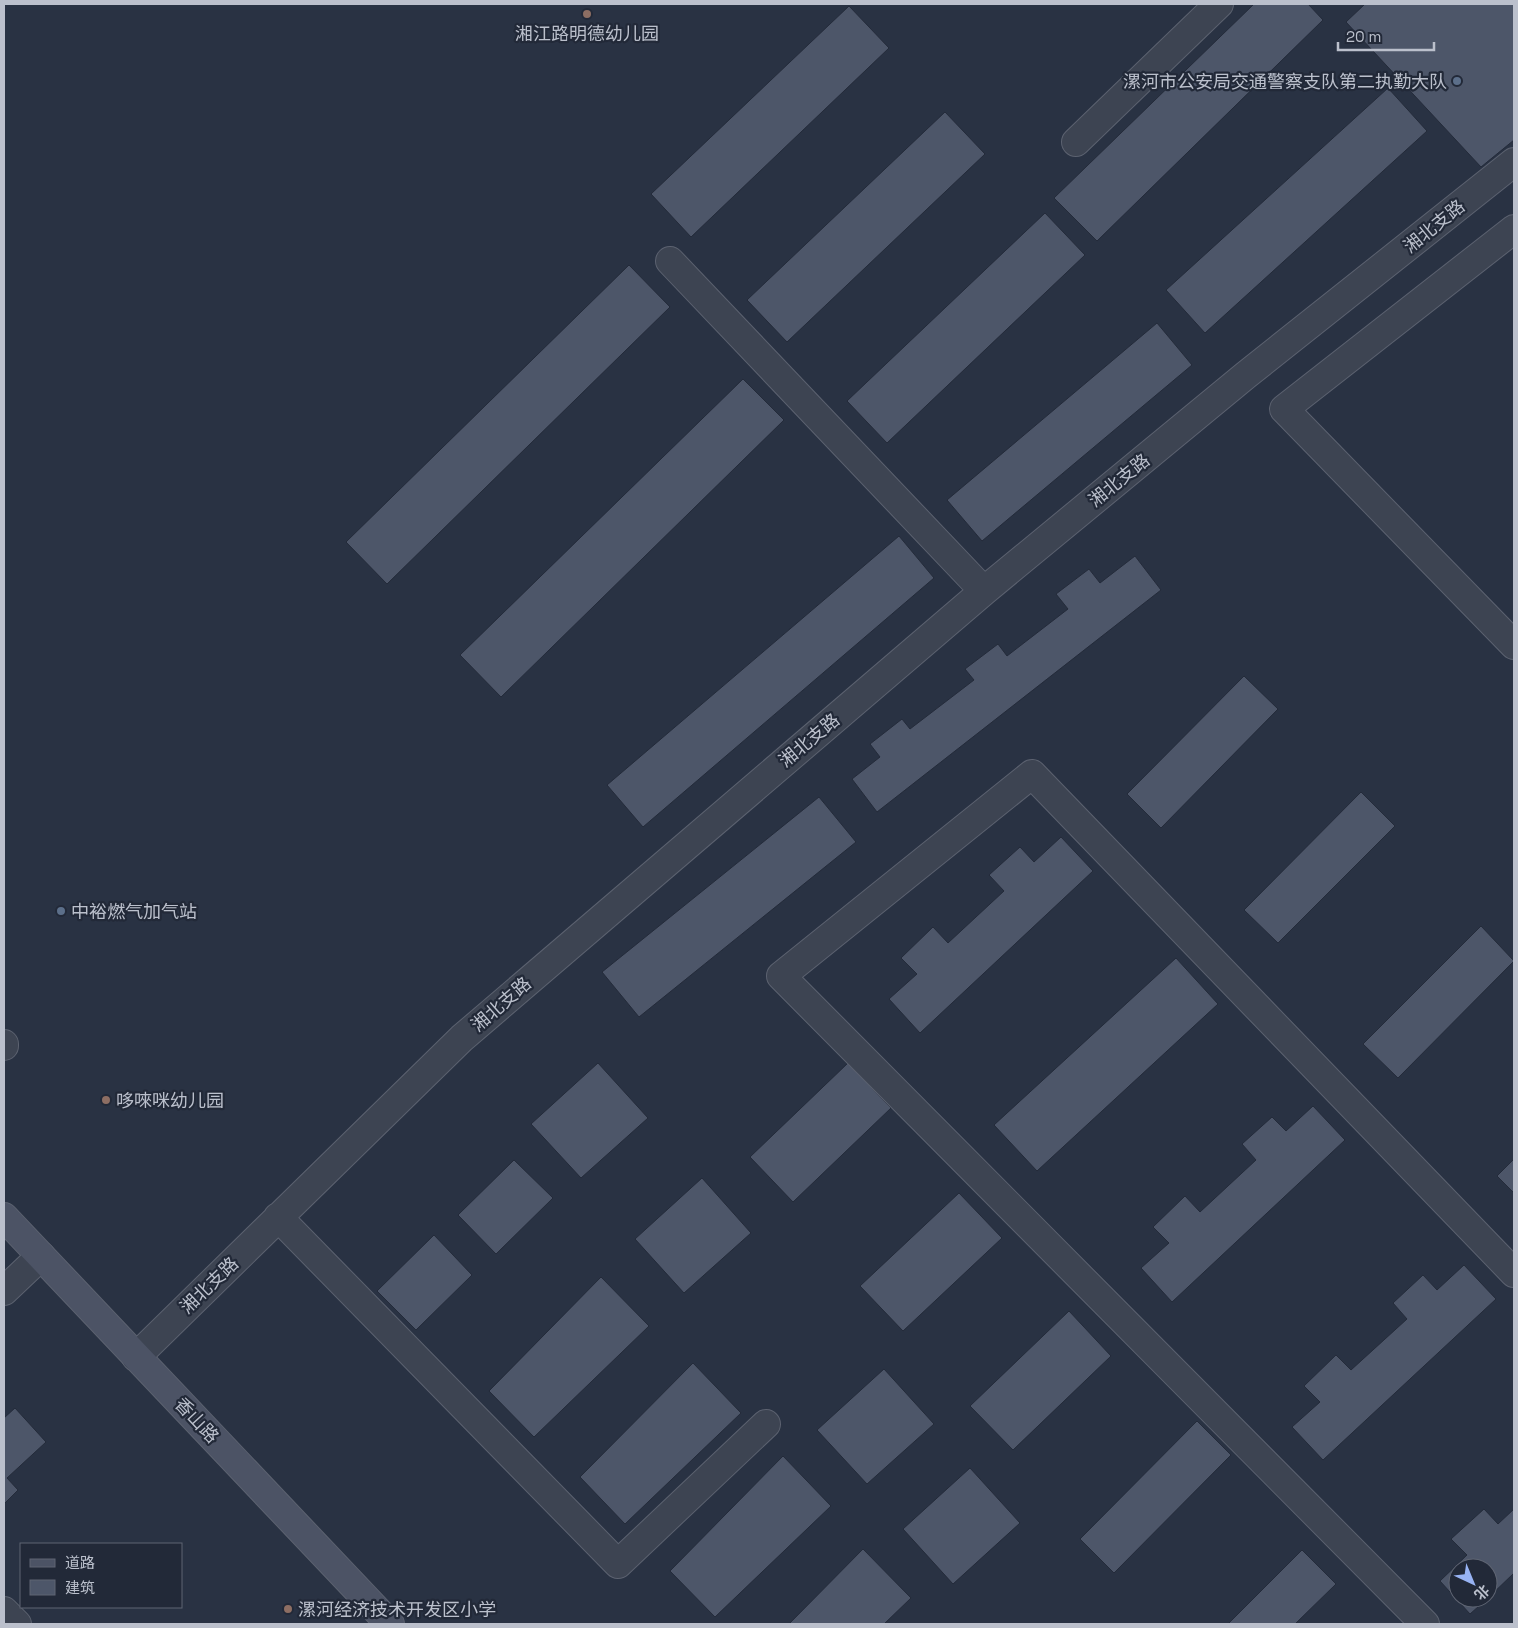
<svg xmlns="http://www.w3.org/2000/svg" width="1518" height="1628" font-family="'Space Grotesk','Noto Sans SC',sans-serif">
<rect width="100%" height="100%" fill="#293243"/>
<path fill="#4d5669" stroke="#242b3a" d="M 1254,4 L 1308,4 L 1323,20 L 1097,241 L 1054,198 Z
M 1365,4 L 1514,4 L 1514,140 L 1481,167 L 1346,22 Z
M 849,6 L 889,48 L 691,237 L 651,194 Z
M 1388,88 L 1427,131 L 1205,333 L 1166,290 Z
M 945,112 L 985,154 L 787,342 L 747,300 Z
M 1045,213 L 1085,255 L 887,443 L 847,401 Z
M 629,265 L 670,307 L 387,584 L 346,542 Z
M 1157,323 L 1192,365 L 982,541 L 947,500 Z
M 743,379 L 784,420 L 501,697 L 460,655 Z
M 899,536 L 934,578 L 643,827 L 607,785 Z
M 1135,556 L 1161,590 L 877,812 L 852,779 L 880,757 L 870,744 L 902,719 L 910,729 L 974,680 L 965,669 L 998,644 L 1007,656 L 1068,609 L 1056,594 L 1089,569 L 1100,583 Z
M 1244,676 L 1278,709 L 1161,828 L 1127,794 Z
M 1361,792 L 1395,826 L 1278,943 L 1244,910 Z
M 819,797 L 856,842 L 639,1017 L 602,972 Z
M 1061,837 L 1093,871 L 920,1033 L 889,999 L 917,974 L 901,958 L 933,927 L 948,943 L 1004,891 L 989,875 L 1020,847 L 1034,862 Z
M 1481,926 L 1514,961 L 1398,1078 L 1363,1044 Z
M 1176,958 L 1218,1004 L 1037,1171 L 994,1125 Z
M 598,1063 L 648,1118 L 581,1178 L 531,1124 Z
M 848,1063 L 891,1108 L 793,1202 L 750,1157 Z
M 1313,1106 L 1345,1140 L 1172,1302 L 1141,1268 L 1169,1243 L 1153,1227 L 1185,1196 L 1200,1212 L 1256,1160 L 1242,1144 L 1272,1117 L 1286,1131 Z
M 1514,1159 L 1514,1193 L 1497,1176 Z
M 514,1160 L 553,1198 L 496,1254 L 458,1215 Z
M 702,1178 L 751,1233 L 684,1293 L 635,1239 Z
M 959,1193 L 1002,1238 L 903,1331 L 860,1286 Z
M 434,1235 L 472,1275 L 416,1330 L 377,1291 Z
M 1464,1265 L 1496,1299 L 1323,1460 L 1292,1427 L 1320,1402 L 1304,1386 L 1336,1355 L 1351,1370 L 1407,1319 L 1393,1303 L 1423,1275 L 1437,1290 Z
M 601,1277 L 649,1326 L 534,1437 L 489,1391 Z
M 1069,1311 L 1111,1356 L 1013,1450 L 970,1406 Z
M 693,1363 L 741,1413 L 625,1524 L 580,1477 Z
M 884,1369 L 934,1424 L 867,1484 L 817,1430 Z
M 15,1408 L 46,1442 L 7,1478 L 18,1490 L 4,1504 L 4,1418 Z
M 1197,1421 L 1231,1455 L 1114,1573 L 1080,1539 Z
M 783,1456 L 831,1506 L 715,1617 L 670,1571 Z
M 970,1468 L 1020,1523 L 953,1584 L 903,1529 Z
M 1484,1509 L 1498,1524 L 1514,1509 L 1514,1573 L 1488,1598 L 1488,1568 L 1458,1568 L 1458,1598 L 1488,1598 L 1470,1614 L 1440,1581 L 1467,1555 L 1451,1539 Z
M 863,1549 L 911,1598 L 884,1624 L 789,1624 Z
M 1302,1550 L 1336,1584 L 1295,1624 L 1228,1624 Z"/>
<g fill="none" stroke-linecap="round" stroke-linejoin="round">
<g stroke="#5c6270" stroke-width="30">
<path id="street" d="M 1076,142 L 1219,4
M 1514,229 L 1284,409 L 1514,645
M 670,261 L 984,591
M 4,1044 L 4,1046
M 278,1217 L 618,1564 L 766,1424
M 4,1291 L 41,1256
M 136,1357 L 462,1038 L 984,591 L 1246,375 L 1514,162
M 4,1611 L 17,1624
M 1425,1624 L 781,976 L 1032,774 L 1514,1273"/>
</g>
<g stroke="#5c6270" stroke-width="30">
<path id="secondary" d="M 4,1217 L 390,1624"/>
</g>
<use href="#street" stroke="#3d4452" stroke-width="28"/>
<use href="#secondary" stroke="#4c5365" stroke-width="28"/>
</g>
<g fill="#8d6e63" stroke="#222938" stroke-width="2">
<circle cx="587" cy="14" r="5"/>
<circle cx="106" cy="1100" r="5"/>
<circle cx="288" cy="1609" r="5"/>
</g>
<g fill="#5c6f8a" stroke="#222938" stroke-width="2">
<circle cx="1457" cy="81" r="5"/>
<circle cx="61" cy="911" r="5"/>
</g>
<g text-anchor="middle" dominant-baseline="central" stroke-width="4.5" stroke-linejoin="round" paint-order="stroke">
<g font-size="18" fill="#bbc0cc" stroke="#222938" text-anchor="start">
<text x="587" y="33" text-anchor="middle">湘江路明德幼儿园</text>
<text x="1447" y="81" text-anchor="end">漯河市公安局交通警察支队第二执勤大队</text>
<text x="71" y="911">中裕燃气加气站</text>
<text x="116" y="1100">哆唻咪幼儿园</text>
<text x="298" y="1609">漯河经济技术开发区小学</text>
</g>
<g font-size="18" fill="#bbc0cc" stroke="#222938">
<text transform="translate(1434 226) rotate(-39)">湘北支路</text>
<text transform="translate(1119 480) rotate(-39)">湘北支路</text>
<text transform="translate(809 740) rotate(-40)">湘北支路</text>
<text transform="translate(501 1004) rotate(-41)">湘北支路</text>
<text transform="translate(209 1285) rotate(-44)">湘北支路</text>
<text transform="translate(197 1420) rotate(47)">香山路</text>
</g>
</g>
<rect width="1518" height="1628" fill="none" stroke="#bbc0cc" stroke-width="10"/>
<rect x="20" y="1543" width="162" height="65" fill="#222938" stroke="#5f6573"/>
<rect x="30" y="1559" width="25" height="8" fill="#4c5365" stroke="#5f6573"/>
<text x="65" y="1568" font-size="15" fill="#bbc0cc">道路</text>
<rect x="30" y="1580" width="25" height="15" fill="#4d5669" stroke="#5f6573"/>
<text x="65" y="1593" font-size="15" fill="#bbc0cc">建筑</text>
<g transform="translate(1473 1583) rotate(136)"><circle r="24" fill="#222938" stroke="#5f6573"/>
<path d="M0-4L9 19L0 12L-9 19Z" fill="#98b3f3"/>
<text y="-8" font-size="14" font-weight="bold" text-anchor="middle" fill="#bbc0cc">北</text>
</g>
<path d="M1338 42v8h96v-8" fill="none" stroke="#bbc0cc" stroke-width="2.5"/>
<text x="1346" y="42" font-size="15" fill="#bbc0cc" stroke="#222938" stroke-width="4" paint-order="stroke">20 m</text>
</svg>
